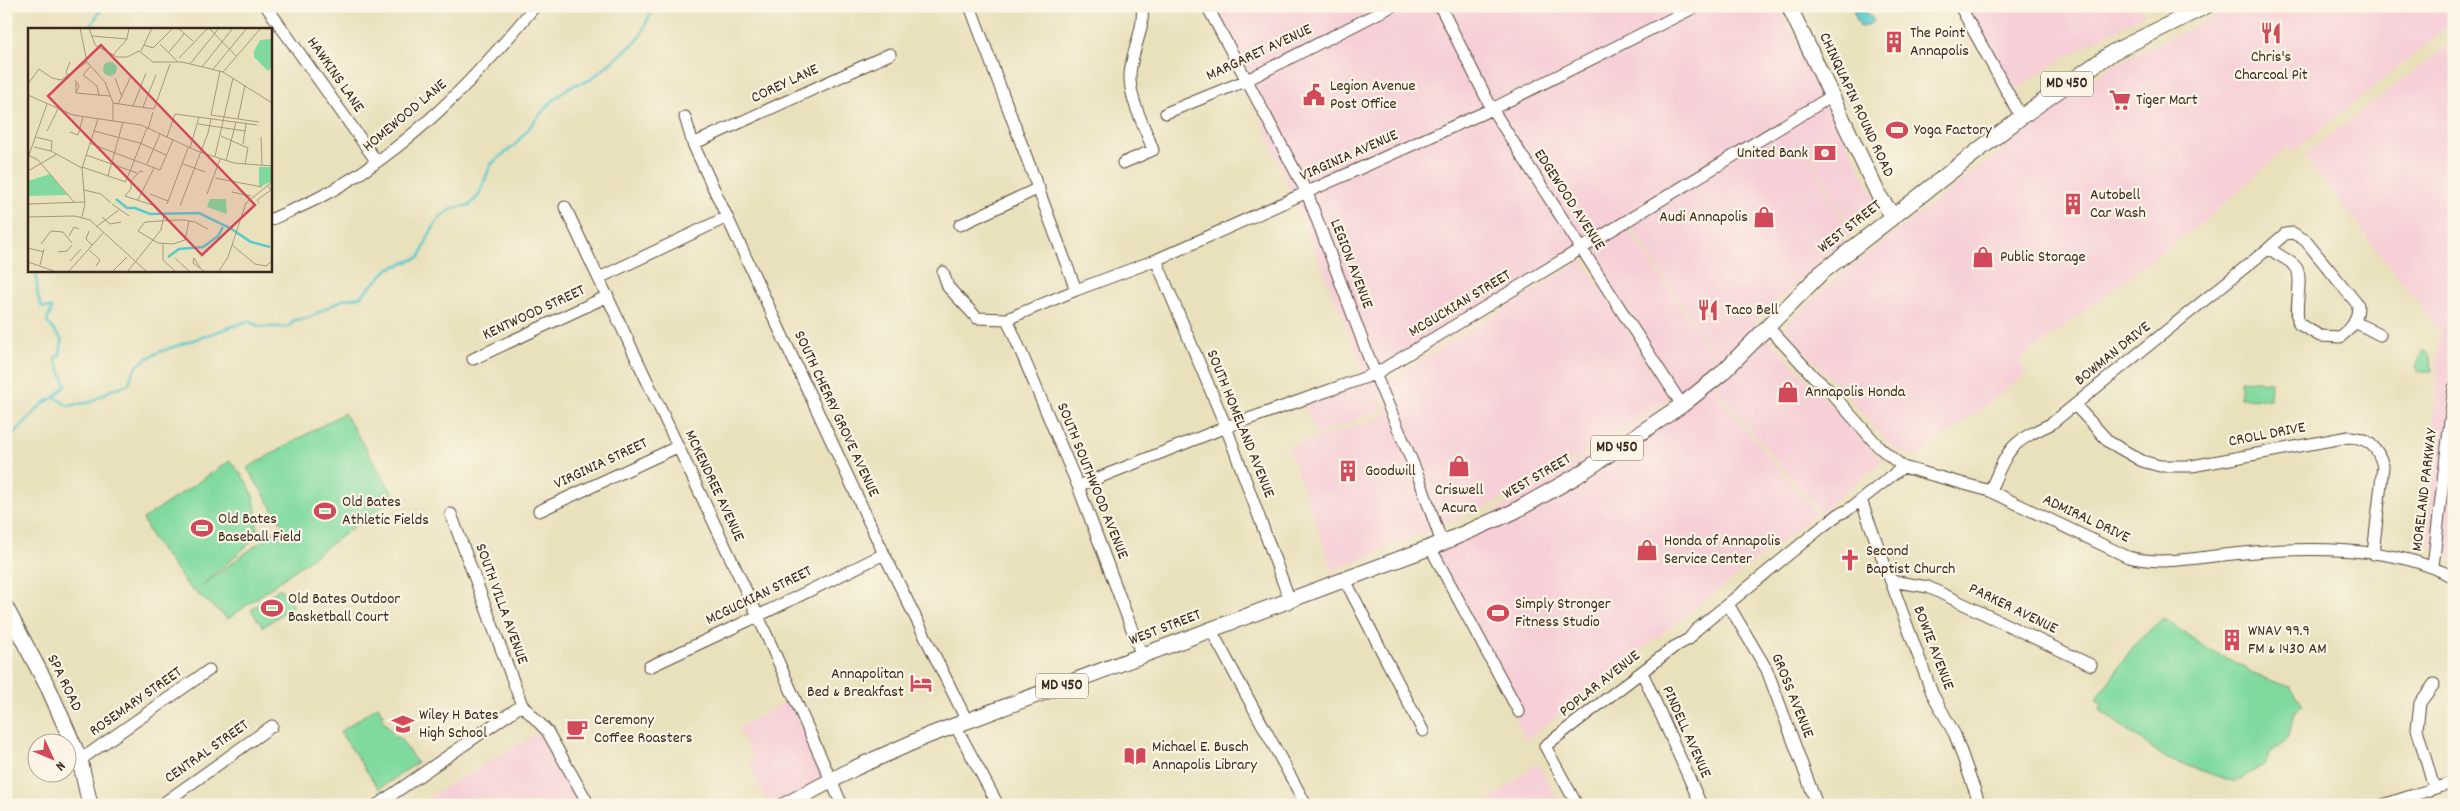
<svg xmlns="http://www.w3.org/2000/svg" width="2460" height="811" font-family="Dekko,sans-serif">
<rect width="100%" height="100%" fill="#fcf5e5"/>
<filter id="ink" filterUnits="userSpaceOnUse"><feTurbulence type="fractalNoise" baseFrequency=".02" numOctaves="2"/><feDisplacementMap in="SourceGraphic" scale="10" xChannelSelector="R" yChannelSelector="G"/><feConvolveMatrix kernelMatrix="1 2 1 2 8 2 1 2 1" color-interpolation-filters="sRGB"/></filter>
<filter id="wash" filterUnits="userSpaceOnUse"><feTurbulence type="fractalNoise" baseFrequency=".0096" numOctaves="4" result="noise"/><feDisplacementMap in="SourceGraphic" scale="20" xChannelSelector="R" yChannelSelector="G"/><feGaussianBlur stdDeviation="1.12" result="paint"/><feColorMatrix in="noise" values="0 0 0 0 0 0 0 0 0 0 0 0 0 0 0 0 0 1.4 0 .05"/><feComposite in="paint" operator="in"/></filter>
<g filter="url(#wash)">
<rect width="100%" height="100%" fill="#e9e1bc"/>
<path fill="#f6cfd7" d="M 1214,6 L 1779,6 L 1879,206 L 1853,230 L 1793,126 L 1852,234 L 1754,322 L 1882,461 L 1821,512 L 1719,393 L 1713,352 L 1630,225 L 1623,221 L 1711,352 L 1717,395 L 1817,513 L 1526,740 L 1433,550 L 1680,396 L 1584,254 L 1386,377 L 1382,410 L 1317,435 L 1303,401 L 1364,370 Z
M 1967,6 L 2140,6 L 2145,14 L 2060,60 L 2012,93 Z
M 2237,6 L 2454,6 L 2454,22 L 2293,152 L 2288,146 L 2212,215 L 2018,361 L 2026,374 L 1917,458 L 1893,448 L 1784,327 L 1835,279 L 2110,67 Z
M 2454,40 L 2454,559 L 2427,544 L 2439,329 L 2304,156 Z
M 1583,260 L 1670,398 L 1525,490 L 1333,571 L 1288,447 L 1386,416 L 1389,380 Z
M 790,700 L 826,779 L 776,805 L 768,805 L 748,762 L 754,759 L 738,728 Z
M 538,733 L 580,805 L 416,805 Z
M 1538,763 L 1560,805 L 1484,805 Z"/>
<path fill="#80daa0" stroke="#5e825f" d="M 2422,351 L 2426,351 L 2431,358 L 2432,371 L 2417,372 L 2415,367 Z
M 2240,380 L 2271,382 L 2270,399 L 2240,398 Z
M 344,413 L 395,497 L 228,619 L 188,586 L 152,538 L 143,519 L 230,461 C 255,489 257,500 257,537 L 200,587 L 283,525 L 247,468 Z
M 280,588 L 293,606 L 263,627 L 251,610 Z
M 2163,618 L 2208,649 L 2245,667 L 2250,673 L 2290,687 L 2303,704 L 2294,712 L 2289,736 L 2284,743 L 2270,753 L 2265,764 L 2235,782 L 2167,759 L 2100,710 L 2102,703 L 2096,700 L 2135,644 Z
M 378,706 L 383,715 L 381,717 L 396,738 L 399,737 L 417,763 L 379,789 L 340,732 Z"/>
<path fill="#5ac8cd" stroke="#4a7976" d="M 1857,6 L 1864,6 L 1870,17 L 1872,17 L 1874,21 L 1867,26 L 1860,27 L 1853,11 Z"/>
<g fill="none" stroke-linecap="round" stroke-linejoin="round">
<path stroke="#5ac8cd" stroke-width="2.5" d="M 89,29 L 103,6
M 38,270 L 36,273 L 38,298 L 42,307 L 52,308 L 47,322 L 62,340 L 60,355 L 55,358 L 66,385 L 55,397
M 6,439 C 26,428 34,405 55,397 L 68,406 L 91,402 L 111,390 L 129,384 C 133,365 142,361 159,352 L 248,321 L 261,327 L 289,327 L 294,320 L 308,318 L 344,299 L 360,297 L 388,269 L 420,257 L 430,233 L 440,217 L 454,208 L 470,205 L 479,195 L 491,164 L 515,145 L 548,105 L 569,87 L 590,80 L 639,39 L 654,6"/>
</g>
</g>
<g filter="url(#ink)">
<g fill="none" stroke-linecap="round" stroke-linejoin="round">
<g stroke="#554536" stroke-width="13">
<path id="minor" d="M 266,6 L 377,162
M 970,6 L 1076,290
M 1207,6 L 1307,193 L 1375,374 L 1419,478 L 1442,543
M 1440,6 L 1492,109 L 1682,405
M 1960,6 L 2021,117
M 1166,113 L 1247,80 L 1392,6
M 685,117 L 693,144 L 884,554 L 967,721
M 693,144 L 890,54
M 1123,163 L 1153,150 C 1145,127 1129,99 1130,75 C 1131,51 1145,31 1142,6
M 565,207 L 758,616 L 842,805
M 270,220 C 287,212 306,205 322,196 C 408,150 474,81 535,6
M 960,225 L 1039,188
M 2293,233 L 2305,240 L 2358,305 C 2358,320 2352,328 2340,337 L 2320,336 L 2299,324 C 2293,308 2305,276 2295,266 C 2288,259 2277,255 2269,248 L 2285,234 Z
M 1156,260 L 1226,427 L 1290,601
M 943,272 L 948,287 L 977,318 L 1007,319 L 1076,290 L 1156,260 L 1492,109 L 1697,6
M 599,278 L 727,217
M 1007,319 L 1078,486 L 1142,656
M 2355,322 L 2380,335
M 1767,326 L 1814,377 L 1826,387 L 1879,447 L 1903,467 L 1990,491 L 2128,557 C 2164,566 2197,557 2233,554 C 2297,547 2398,544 2454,578
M 473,359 L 608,296
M 2075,405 L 2109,442 L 2142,461 L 2160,466 L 2192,466 L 2348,437 C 2368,437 2378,447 2383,466 L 2373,554
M 1078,486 L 1226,427 L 1375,374 L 1832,96
M 1990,491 C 2008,449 2009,443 2051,424 L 2269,248
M 1861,500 L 1932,693 L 1955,735 L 1980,805
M 539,511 L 677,447
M 451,514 L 522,705 L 547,731 L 589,805
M 1430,547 L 1519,712
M 2433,566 L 2454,388
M 1345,580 L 1423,731
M 1891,581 L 1928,587 L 2091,665
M 1728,604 L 1767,670 L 1817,805
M 1211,630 L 1306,805
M 649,667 L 758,616 L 884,554
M 1642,672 L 1701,805
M 2434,684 L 2420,703 L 2417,729 L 2434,788
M 955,725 L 998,805
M 80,760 L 209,670
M 161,805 L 272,726
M 377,805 L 522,705
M 1577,805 L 1545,746 L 1674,647 L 1689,639 L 1696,630 L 1822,527 L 1839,514 L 1848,510 L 1903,467
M 2383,805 L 2454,782"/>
</g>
<g stroke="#554536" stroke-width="17">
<path id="major" d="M 1789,6 L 1879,196 L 1893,216
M 6,608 L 49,689 L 80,760 L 90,805
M 785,805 L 855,768 L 927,736 L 1442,543 L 1513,512 L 1575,477 L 1682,405 L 1721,374 L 1821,273 L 2021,117 L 2113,52 L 2206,6"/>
</g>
<use href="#minor" stroke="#fff" stroke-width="11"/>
<use href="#major" stroke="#fff" stroke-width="15"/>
</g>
</g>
<defs>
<g id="restaurant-bare" transform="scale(1.725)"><path d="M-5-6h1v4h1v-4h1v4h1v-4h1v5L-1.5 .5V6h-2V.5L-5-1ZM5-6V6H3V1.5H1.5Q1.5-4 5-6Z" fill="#d1495b" stroke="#fcf5e5" stroke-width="2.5" paint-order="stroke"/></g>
<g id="building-bare" transform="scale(1.725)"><path d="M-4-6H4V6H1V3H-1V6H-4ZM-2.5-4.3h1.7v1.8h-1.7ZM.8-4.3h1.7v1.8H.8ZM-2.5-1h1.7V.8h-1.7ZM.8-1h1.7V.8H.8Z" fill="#d1495b" stroke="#fcf5e5" stroke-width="2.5" paint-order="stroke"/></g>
<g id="civic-bare" transform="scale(1.725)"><path d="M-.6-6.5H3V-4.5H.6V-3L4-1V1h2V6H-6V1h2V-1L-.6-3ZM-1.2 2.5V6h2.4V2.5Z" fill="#d1495b" stroke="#fcf5e5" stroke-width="2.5" paint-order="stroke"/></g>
<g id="supermarket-bare" transform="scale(1.725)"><path d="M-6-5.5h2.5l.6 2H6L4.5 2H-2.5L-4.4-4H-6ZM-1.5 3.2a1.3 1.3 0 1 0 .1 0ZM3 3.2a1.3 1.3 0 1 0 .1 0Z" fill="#d1495b" stroke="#fcf5e5" stroke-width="2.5" paint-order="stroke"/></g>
<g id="stadium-bare" transform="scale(1.725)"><path d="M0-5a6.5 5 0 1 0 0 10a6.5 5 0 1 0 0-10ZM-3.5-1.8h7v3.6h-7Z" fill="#d1495b" stroke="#fcf5e5" stroke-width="2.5" paint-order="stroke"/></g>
<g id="bank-bare" transform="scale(1.725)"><path d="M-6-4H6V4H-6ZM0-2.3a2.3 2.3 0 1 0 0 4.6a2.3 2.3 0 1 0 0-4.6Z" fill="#d1495b" stroke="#fcf5e5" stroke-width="2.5" paint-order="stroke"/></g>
<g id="shop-bare" transform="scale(1.725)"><path d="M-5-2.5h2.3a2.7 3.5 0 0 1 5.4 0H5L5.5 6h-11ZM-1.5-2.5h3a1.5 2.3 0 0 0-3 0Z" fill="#d1495b" stroke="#fcf5e5" stroke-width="2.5" paint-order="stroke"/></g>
<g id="church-bare" transform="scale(1.725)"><path d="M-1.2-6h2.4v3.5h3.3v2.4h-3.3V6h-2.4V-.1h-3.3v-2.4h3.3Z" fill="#d1495b" stroke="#fcf5e5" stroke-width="2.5" paint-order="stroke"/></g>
<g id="hotel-bare" transform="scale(1.725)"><path d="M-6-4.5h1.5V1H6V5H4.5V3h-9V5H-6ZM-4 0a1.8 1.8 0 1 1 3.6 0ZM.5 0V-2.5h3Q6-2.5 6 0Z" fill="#d1495b" stroke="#fcf5e5" stroke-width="2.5" paint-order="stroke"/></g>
<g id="school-bare" transform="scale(1.725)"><path d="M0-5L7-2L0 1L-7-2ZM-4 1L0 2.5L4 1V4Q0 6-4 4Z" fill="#d1495b" stroke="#fcf5e5" stroke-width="2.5" paint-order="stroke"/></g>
<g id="cafe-bare" transform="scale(1.725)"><path d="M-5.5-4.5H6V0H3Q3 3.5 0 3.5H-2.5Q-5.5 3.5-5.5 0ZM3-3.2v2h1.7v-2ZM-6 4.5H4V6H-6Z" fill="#d1495b" stroke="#fcf5e5" stroke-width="2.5" paint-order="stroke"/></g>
<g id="library-bare" transform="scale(1.725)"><path d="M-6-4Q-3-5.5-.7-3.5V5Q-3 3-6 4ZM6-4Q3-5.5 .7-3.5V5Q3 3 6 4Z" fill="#d1495b" stroke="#fcf5e5" stroke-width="2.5" paint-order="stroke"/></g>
</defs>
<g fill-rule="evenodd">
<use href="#restaurant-bare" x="2271" y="33"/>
<use href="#building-bare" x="1894" y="42"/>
<use href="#civic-bare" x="1314" y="95"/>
<use href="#supermarket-bare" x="2120" y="100"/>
<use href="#stadium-bare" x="1897" y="130"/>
<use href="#bank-bare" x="1825" y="153"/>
<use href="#building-bare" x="2073" y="204"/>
<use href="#shop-bare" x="1764" y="217"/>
<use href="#shop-bare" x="1983" y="257"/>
<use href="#restaurant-bare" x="1708" y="310"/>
<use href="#shop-bare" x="1788" y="392"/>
<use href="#shop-bare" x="1459" y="466"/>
<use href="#building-bare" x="1348" y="471"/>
<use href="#stadium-bare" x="325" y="511"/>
<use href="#stadium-bare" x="202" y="528"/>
<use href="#shop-bare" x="1647" y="550"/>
<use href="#church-bare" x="1850" y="560"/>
<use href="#stadium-bare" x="272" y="608"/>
<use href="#stadium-bare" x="1498" y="613"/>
<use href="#building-bare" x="2232" y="640"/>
<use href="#hotel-bare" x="921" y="683"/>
<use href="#school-bare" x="403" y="724"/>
<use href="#cafe-bare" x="577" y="729"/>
<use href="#library-bare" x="1135" y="756"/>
</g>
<g text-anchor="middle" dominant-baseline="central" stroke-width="4.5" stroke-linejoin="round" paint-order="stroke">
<g fill="#fcf5e5" stroke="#75675a" stroke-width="1">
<rect x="2041" y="71.5" width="52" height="25" rx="4"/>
<rect x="1591" y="435.5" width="52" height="25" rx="4"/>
<rect x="1036" y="673.5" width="52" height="25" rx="4"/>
</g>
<g font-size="15" font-weight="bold" fill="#3b2a1e">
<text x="2067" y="84">MD 450</text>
<text x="1617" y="448">MD 450</text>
<text x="1062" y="686">MD 450</text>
</g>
<g font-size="16" fill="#3b2a1e" stroke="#fcf5e5" text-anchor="start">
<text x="1910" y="33">The Point<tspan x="1910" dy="18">Annapolis</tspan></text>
<text x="2271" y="57" text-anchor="middle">Chris's<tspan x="2271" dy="18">Charcoal Pit</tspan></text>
<text x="1330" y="86">Legion Avenue<tspan x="1330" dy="18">Post Office</tspan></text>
<text x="2136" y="100">Tiger Mart</text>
<text x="1914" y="130">Yoga Factory</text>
<text x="1808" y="153" text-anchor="end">United Bank</text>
<text x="2090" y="195">Autobell<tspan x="2090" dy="18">Car Wash</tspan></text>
<text x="1748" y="217" text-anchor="end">Audi Annapolis</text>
<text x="2000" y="257">Public Storage</text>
<text x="1725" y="310">Taco Bell</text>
<text x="1805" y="392">Annapolis Honda</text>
<text x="1365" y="471">Goodwill</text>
<text x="1459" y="490" text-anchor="middle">Criswell<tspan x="1459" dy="18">Acura</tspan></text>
<text x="342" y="502">Old Bates<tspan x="342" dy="18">Athletic Fields</tspan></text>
<text x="218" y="519">Old Bates<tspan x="218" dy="18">Baseball Field</tspan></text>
<text x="1664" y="541">Honda of Annapolis<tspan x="1664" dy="18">Service Center</tspan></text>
<text x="1866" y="551">Second<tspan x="1866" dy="18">Baptist Church</tspan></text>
<text x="288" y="599">Old Bates Outdoor<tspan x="288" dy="18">Basketball Court</tspan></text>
<text x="1515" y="604">Simply Stronger<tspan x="1515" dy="18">Fitness Studio</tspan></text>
<text x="2248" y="631">WNAV 99.9<tspan x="2248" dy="18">FM &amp; 1430 AM</tspan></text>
<text x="904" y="674" text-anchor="end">Annapolitan<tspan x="904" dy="18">Bed &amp; Breakfast</tspan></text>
<text x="419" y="715">Wiley H Bates<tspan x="419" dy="18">High School</tspan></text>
<text x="594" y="720">Ceremony<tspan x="594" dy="18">Coffee Roasters</tspan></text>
<text x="1152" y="747">Michael E. Busch<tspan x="1152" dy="18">Annapolis Library</tspan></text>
</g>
<g font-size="16" fill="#3b2a1e" stroke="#fcf5e5">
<text transform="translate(1259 53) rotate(-25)">MARGARET AVENUE</text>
<text transform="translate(335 75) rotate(55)">HAWKINS LANE</text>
<text transform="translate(785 84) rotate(-25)">COREY LANE</text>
<text transform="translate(1856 105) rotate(65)">CHINQUAPIN ROUND ROAD</text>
<text transform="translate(405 116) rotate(-40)">HOMEWOOD LANE</text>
<text transform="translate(1349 156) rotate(-24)">VIRGINIA AVENUE</text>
<text transform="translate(1569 200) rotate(57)">EDGEWOOD AVENUE</text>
<text transform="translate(1850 227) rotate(-38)">WEST STREET</text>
<text transform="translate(1351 264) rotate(69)">LEGION AVENUE</text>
<text transform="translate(1460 304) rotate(-31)">MCGUCKIAN STREET</text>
<text transform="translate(534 313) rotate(-25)">KENTWOOD STREET</text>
<text transform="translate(2113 354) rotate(-39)">BOWMAN DRIVE</text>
<text transform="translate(836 414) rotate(65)">SOUTH CHERRY GROVE AVENUE</text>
<text transform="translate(1240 424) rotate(68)">SOUTH HOMELAND AVENUE</text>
<text transform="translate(2267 435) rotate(-11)">CROLL DRIVE</text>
<text transform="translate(601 464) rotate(-25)">VIRGINIA STREET</text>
<text transform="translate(1537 477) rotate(-30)">WEST STREET</text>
<text transform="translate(1092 481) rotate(68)">SOUTH SOUTHWOOD AVENUE</text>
<text transform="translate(714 486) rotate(65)">MCKENDREE AVENUE</text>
<text transform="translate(2425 490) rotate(-83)">MORELAND PARKWAY</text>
<text transform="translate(2086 519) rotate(25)">ADMIRAL DRIVE</text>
<text transform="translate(759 596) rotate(-26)">MCGUCKIAN STREET</text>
<text transform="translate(501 604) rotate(70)">SOUTH VILLA AVENUE</text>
<text transform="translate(2013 609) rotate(26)">PARKER AVENUE</text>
<text transform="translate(1165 628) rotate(-21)">WEST STREET</text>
<text transform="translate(1933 648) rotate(69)">BOWIE AVENUE</text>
<text transform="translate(64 683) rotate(64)">SPA ROAD</text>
<text transform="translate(1600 684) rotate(-38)">POPLAR AVENUE</text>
<text transform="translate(1792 696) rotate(68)">GROSS AVENUE</text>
<text transform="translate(136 702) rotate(-35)">ROSEMARY STREET</text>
<text transform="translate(1686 732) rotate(66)">PINDELL AVENUE</text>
<text transform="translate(207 752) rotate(-35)">CENTRAL STREET</text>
</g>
</g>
<g transform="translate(28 28)">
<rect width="244" height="244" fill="#e9e1bc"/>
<path d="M 244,11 L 244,38 L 240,43 L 226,29 L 226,23 L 232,12 ZM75 41a7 7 0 1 1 14 0a7 7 0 1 1-14 0ZM 231,139 L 244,139 L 244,153 L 234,158 L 231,158 ZM 22,146 L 39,167 L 0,168 L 0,153 ZM 182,171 L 198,171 L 199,186 L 179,179 Z" fill="#80daa0"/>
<path fill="none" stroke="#5ac8cd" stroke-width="2.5" d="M 88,171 L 99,180 L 107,180 L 122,186 L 171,185 L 202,200 L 223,214 L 242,219M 140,229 L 151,221 L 175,219 L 190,208 L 195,199"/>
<path fill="none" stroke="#a3987d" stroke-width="1" d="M 52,0 L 59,34 L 77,54 L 85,75 L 85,93M 61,0 L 67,17 L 89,29 L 99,29 L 111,23 L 125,34 L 154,34 L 195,44 L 244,75M 150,0 L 165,13M 181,0 L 208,28M 64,8 L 99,11M 132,16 L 149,33M 116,17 L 125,20 L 145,0M 113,23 L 124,0M 141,24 L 156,6M 85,27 L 99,11 L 101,0M 151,30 L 180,0M 162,36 L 191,0M 62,39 L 55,47 L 69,58 L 71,68M 174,39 L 205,0M 185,41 L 219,0M 192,43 L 183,87 L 231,94M 195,44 L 233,0M 40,49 L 38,44 L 42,34M 87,50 L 94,69M 47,52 L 51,58 L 48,65 L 48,55M 0,56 L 11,41 L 24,50 L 33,52 L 59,34M 48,65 L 82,68M 0,67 L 45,87 L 113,97 L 169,123 L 206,135 L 244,138M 85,75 L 126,81 L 142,36M 90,76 L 103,48M 105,78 L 118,45M 115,79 L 128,47M 210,91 L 217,57M 170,96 L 217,103M 120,101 L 125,84M 19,103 L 30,81M 66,103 L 112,115 L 138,127M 42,104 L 50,107 L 55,89M 193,108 L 220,120 L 217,136M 7,109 L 24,113 L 23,123M 139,109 L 147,86 L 229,97M 233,109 L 234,137M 61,115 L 132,142M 215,116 L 218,96M 6,119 L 23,123 L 54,140M 162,120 L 171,89M 0,127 L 10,132 L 46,174M 1,127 L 19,76M 58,127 L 109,145M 187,128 L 205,50M 198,133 L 208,94M 119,136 L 132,106M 155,136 L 177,144M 54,139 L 98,154M 132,142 L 145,112M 0,143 L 29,126M 115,144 L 112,143 L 103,153 L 103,161 L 97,168 L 124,177M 80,148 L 95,94M 187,150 L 234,159M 98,153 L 119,100M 56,162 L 73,166 L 83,175M 204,164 L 223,168M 122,166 L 140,173M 179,166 L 192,131M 110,172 L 126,140M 231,175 L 229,172 L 243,162 L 239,157M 0,176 L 56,174M 84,176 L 101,188M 139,176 L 160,120M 152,178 L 180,105 L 183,91M 0,189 L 47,188 L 62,192 L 118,243M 54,189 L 57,176 L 54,140 L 70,91M 74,189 L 82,196 L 93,194M 161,193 L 157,212 L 145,216 L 130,215 L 110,203 L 117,194 L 148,192 L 157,192 L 161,193 L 167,194 L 180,201M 68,199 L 91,182M 61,203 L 58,211 L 64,217M 41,208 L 46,199 L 51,201M 13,216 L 23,203 L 35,204 L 44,215M 135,216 L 135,232 L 147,243M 204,217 L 227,236 L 238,238 L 244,233M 0,220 L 16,224M 61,222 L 72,232 L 68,238M 30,224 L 39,223 L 44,217M 147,230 L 161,243M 42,233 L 53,221M 0,234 L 26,243M 12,237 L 16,221M 172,240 L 166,230 L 165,235 L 176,243M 41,243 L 76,204M 85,243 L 99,229M 100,243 L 133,202 L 136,187M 191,243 L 200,229 L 218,175 L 244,154"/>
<path fill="#d1495b" fill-opacity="0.15" stroke="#d1495b" stroke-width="2.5" d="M 73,17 L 227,177 L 174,227 L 20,68 Z"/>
<rect width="244" height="244" fill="none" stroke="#3b2a1e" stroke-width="2.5"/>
</g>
<rect width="2460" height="811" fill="none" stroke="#fcf5e5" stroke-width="25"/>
<g transform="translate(52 758) rotate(134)"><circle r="24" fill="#fcf5e5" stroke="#afa495"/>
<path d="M0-4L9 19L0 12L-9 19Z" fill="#d1495b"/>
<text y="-8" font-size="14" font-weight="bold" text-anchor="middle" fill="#3b2a1e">N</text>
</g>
</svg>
